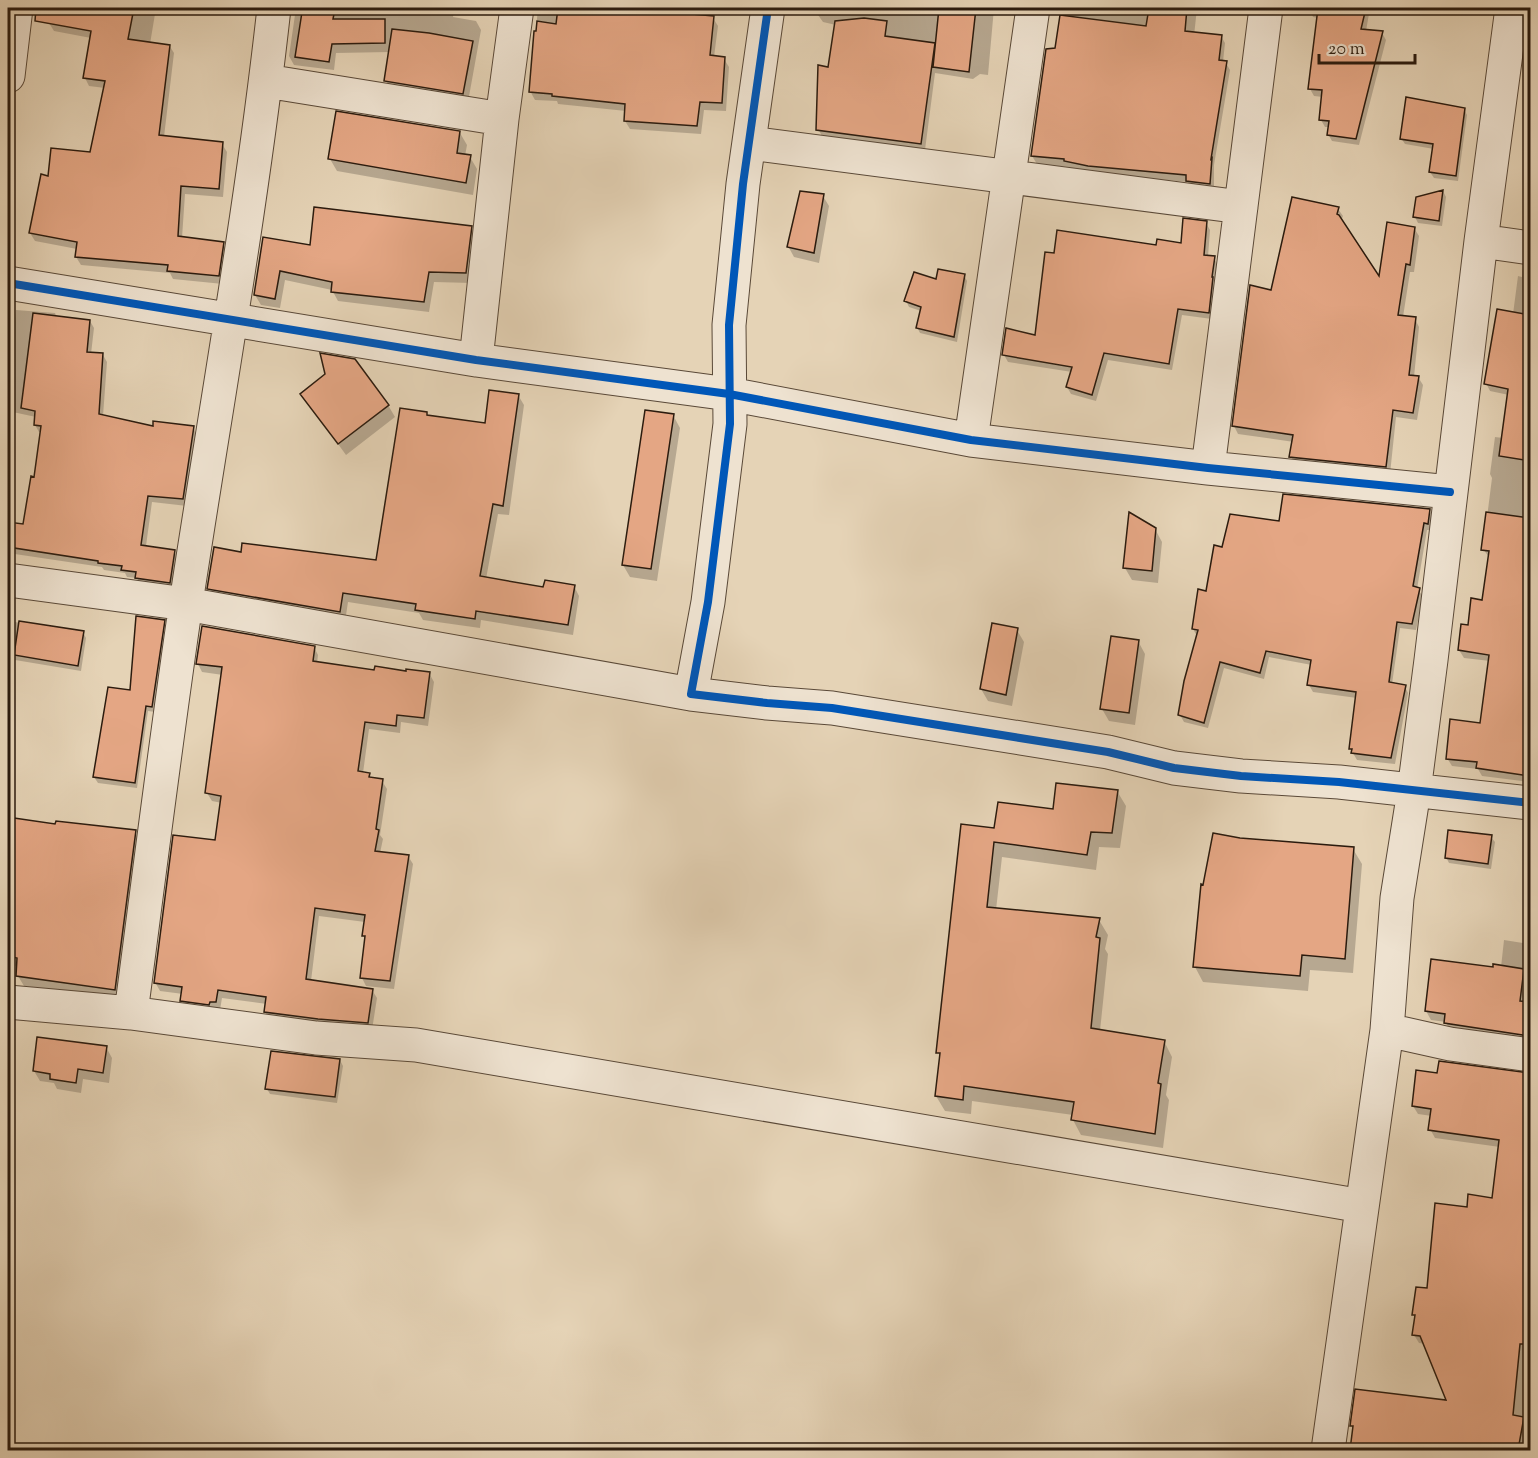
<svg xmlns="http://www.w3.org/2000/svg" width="1538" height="1458" font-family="'Sorts Mill Goudy',serif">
<rect width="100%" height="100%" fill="#e5d3b6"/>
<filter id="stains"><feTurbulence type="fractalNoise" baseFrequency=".00333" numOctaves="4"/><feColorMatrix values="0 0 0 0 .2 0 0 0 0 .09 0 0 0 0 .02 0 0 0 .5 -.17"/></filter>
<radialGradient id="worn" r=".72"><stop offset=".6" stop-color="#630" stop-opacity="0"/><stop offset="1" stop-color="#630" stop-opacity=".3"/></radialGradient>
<path fill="#0003" d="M 52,8 L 156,8 L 150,44 L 169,45 L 174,53 L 164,137 L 222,144 L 227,152 L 223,197 L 185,194 L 182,238 L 223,244 L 228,252 L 223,284 L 173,279 L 170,273 L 81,265 L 76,257 L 77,249 L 35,241 L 30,233 L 49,177 L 91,154 L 105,88 L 89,86 L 85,78 L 91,38 L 54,31 L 49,23 Z
M 236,8 L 262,8 L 261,10 Z
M 296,8 L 455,8 L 453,17 L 476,21 L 481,30 L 468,102 L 391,90 L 386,81 L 390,52 L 336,53 L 334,70 L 294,65 L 289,56 Z
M 538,8 L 690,8 L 689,15 L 713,18 L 718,26 L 714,57 L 724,59 L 729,67 L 726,111 L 704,110 L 701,134 L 630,129 L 625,121 L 626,111 L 558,104 L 557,101 L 535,100 L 530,91 Z
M 820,8 L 994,8 L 988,75 L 980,74 L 973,79 L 935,73 L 925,150 L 822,136 L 818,129 L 836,25 L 823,22 L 818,15 Z
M 1064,8 L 1197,8 L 1194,36 L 1221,36 L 1225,43 L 1223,62 L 1226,63 L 1230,70 L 1214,165 L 1214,191 L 1192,188 L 1188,182 L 1093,173 L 1070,169 L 1069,167 L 1037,164 L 1032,156 L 1047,51 L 1057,50 Z
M 1309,8 L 1370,8 L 1366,31 L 1382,33 L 1386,40 L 1359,145 L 1332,141 L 1328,134 L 1329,127 L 1325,127 L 1321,120 L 1323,97 L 1314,96 L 1310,89 L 1318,18 L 1313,17 Z
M 1464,109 L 1467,115 L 1458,181 L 1434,178 L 1430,172 L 1434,149 L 1405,144 L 1401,138 Z
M 460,133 L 467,145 L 465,156 L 470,157 L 477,169 L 473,195 L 337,171 L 330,159 Z
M 1443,191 L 1446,197 L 1442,226 L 1418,223 L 1415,217 Z
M 823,196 L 829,206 L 819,263 L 794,257 L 788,246 Z
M 1530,206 L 1530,233 L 1528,228 Z
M 1338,209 L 1343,216 L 1341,221 L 1379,280 L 1414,228 L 1419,236 L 1414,272 L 1410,272 L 1403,317 L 1415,319 L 1419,327 L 1414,377 L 1418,377 L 1423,385 L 1417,420 L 1396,417 L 1390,474 L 1296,465 L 1291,457 L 1294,442 L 1238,434 L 1234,426 L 1272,292 Z
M 1206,223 L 1210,230 L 1208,257 L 1214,258 L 1218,265 L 1212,319 L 1182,315 L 1172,370 L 1108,360 L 1096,401 L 1071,394 L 1067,387 L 1072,372 L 1008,362 L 1004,355 L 1036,337 L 1157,247 L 1182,244 Z
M 471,227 L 477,237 L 472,283 L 434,282 L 429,312 L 338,301 L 332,290 L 285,280 L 280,308 L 261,305 L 255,295 L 264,238 L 311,247 Z
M 1523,267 L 1530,267 L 1530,782 L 1482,776 L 1478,769 L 1452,766 L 1447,758 L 1482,724 L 1490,661 L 1464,658 L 1459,650 L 1469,627 L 1483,601 L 1489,557 L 1483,549 L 1492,478 L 1490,474 L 1495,437 L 1503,438 L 1509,395 L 1490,391 L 1486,383 L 1513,314 L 1518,276 L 1522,277 Z
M 964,275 L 967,281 L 957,342 L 920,333 L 917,327 L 921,311 L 909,307 L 906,301 L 938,281 Z
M 16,310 L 55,313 L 57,318 L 90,321 L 94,328 L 91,354 L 103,355 L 107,362 L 103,416 L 155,427 L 193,427 L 197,435 L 187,506 L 152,502 L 146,546 L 174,551 L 178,558 L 174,590 L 141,585 L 137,578 L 127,577 L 125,573 L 104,570 L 102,567 L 8,553 L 8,523 L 24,525 L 35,479 L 42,432 L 39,432 L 35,425 L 36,417 L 8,411 L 8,358 L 12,359 Z
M 302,394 L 388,405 L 395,417 L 346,455 Z
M 518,395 L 524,405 L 509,515 L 498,514 L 486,579 L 545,588 L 574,586 L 579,596 L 573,635 L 481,620 L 480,628 L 423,620 L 419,613 L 348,602 L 345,622 L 215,598 L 209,588 L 242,553 L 377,562 L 426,413 L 428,416 L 486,424 Z
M 673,415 L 680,428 L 657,581 L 630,577 L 623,565 Z
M 1429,510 L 1433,517 L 1431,530 L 1427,530 L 1417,589 L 1423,596 L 1416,630 L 1400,628 L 1392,684 L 1405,687 L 1408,693 L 1395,764 L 1357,760 L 1350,748 L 1357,698 L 1313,692 L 1309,685 L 1312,665 L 1269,657 L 1264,679 L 1224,668 L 1208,728 L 1184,722 L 1180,715 L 1197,636 L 1193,629 L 1223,549 L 1280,522 Z
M 1155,529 L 1162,542 L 1158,583 L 1132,580 L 1125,568 Z
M 8,621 L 83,632 L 86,638 L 81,671 L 15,660 L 11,694 L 8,694 Z
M 164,621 L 167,627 L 155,712 L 148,711 L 137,788 L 98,783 L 94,777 L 109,688 L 131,691 Z
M 1017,630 L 1024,642 L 1012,706 L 988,701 L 981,689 Z
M 1138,641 L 1145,654 L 1135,725 L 1109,721 L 1102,709 Z
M 314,647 L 318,655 L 317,663 L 375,672 L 429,673 L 434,682 L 428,726 L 401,722 L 400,733 L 369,729 L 363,773 L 369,774 L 372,779 L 382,781 L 387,789 L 380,835 L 383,839 L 380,853 L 408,856 L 413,864 L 394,989 L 366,986 L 362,978 L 366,939 L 364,935 L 365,922 L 319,916 L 311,981 L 372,990 L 377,998 L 372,1030 L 270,1020 L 265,1012 L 267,1004 L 222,998 L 220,1010 L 186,1009 L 182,1000 L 183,994 L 160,991 L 155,982 L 216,842 L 222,803 L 212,801 L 207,793 L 223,675 L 202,672 L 198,664 Z
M 1117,791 L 1126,806 L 1120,848 L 1099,847 L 1096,870 L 1002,857 L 996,910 L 1099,920 L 1108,935 L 1105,949 L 1108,954 L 1100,1031 L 1164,1041 L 1172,1057 L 1166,1095 L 1169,1100 L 1163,1148 L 1081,1135 L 1073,1120 L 1073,1115 L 972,1101 L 971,1114 L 945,1111 L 936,1096 L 941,1057 L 938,1052 L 995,830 Z
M 16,820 L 57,825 L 135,832 L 141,842 L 120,999 L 24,986 L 18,976 L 18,966 L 8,965 L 8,890 Z
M 1491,837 L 1495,842 L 1491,869 L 1449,863 L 1446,857 Z
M 1240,839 L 1353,849 L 1362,864 L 1353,973 L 1310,970 L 1308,991 L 1203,982 L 1195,967 Z
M 1504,940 L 1530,944 L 1530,1044 L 1450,1032 L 1446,1022 L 1431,1020 L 1426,1011 L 1433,961 L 1494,969 L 1501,967 Z
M 106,1047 L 112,1058 L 109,1083 L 83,1079 L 81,1093 L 57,1089 L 54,1083 L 40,1081 L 34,1071 Z
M 340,1060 L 343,1066 L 337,1103 L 270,1094 L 267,1089 Z
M 1438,1074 L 1530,1075 L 1530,1450 L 1351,1450 L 1354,1429 L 1352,1425 L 1448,1402 L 1425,1344 L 1419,1343 L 1414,1335 L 1416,1319 L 1414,1314 L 1428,1290 L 1468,1209 L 1493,1200 L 1500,1147 L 1435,1138 L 1430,1129 L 1432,1116 L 1418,1114 L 1413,1106 Z"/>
<path fill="#e4a684" stroke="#2b1b0e" stroke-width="1.5" d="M 36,8 L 134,8 L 128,39 L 170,45 L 159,135 L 223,142 L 219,189 L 181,186 L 178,236 L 224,242 L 219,276 L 167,271 L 168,265 L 75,257 L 77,242 L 29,233 L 41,174 L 48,176 L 51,148 L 90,152 L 105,81 L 83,78 L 91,31 L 35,21 Z
M 558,8 L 623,8 L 714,16 L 710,55 L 725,57 L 722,103 L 700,102 L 697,126 L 624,121 L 625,104 L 552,96 L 552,94 L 529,92 L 534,31 L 536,31 L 537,21 L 556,24 Z
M 939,8 L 976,8 L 969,72 L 933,67 Z
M 1149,8 L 1187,8 L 1185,31 L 1222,35 L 1219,60 L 1227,61 L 1211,159 L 1212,158 L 1210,184 L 1186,181 L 1186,175 L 1088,166 L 1064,161 L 1064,159 L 1031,156 L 1046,49 L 1055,48 L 1060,15 L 1146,26 Z
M 1318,8 L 1366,8 L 1361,29 L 1383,31 L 1356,139 L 1327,135 L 1329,121 L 1319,120 L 1322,90 L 1308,89 Z
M 302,12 L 334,14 L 333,19 L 385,19 L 385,43 L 332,44 L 329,62 L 295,57 Z
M 864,18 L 887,21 L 885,36 L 935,43 L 921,144 L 816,130 L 818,65 L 828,67 L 835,21 Z
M 392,29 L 429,33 L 473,41 L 463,94 L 384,81 Z
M 1406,97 L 1465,108 L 1456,176 L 1429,172 L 1433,144 L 1400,139 Z
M 336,111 L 460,131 L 457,153 L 471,155 L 466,183 L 328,159 Z
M 1443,190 L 1439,221 L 1413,217 L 1416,197 Z
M 800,191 L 824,194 L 814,253 L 787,247 Z
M 1292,197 L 1339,207 L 1337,214 L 1339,215 L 1379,276 L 1387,222 L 1415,227 L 1410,265 L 1406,264 L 1398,315 L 1416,317 L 1409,375 L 1419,376 L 1413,413 L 1393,410 L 1386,467 L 1289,457 L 1293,435 L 1232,426 L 1250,285 L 1271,290 Z
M 314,207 L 472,226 L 466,273 L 429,272 L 424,302 L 331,292 L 332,282 L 280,271 L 275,299 L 254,295 L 263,237 L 310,245 Z
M 1183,218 L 1207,221 L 1204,255 L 1215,256 L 1212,277 L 1213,277 L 1209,313 L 1178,309 L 1169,364 L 1104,353 L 1092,395 L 1066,387 L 1072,367 L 1002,355 L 1006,328 L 1035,335 L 1045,252 L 1054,253 L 1057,230 L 1156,245 L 1157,239 L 1181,243 Z
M 938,269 L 965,274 L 954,337 L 916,328 L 921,307 L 904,301 L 914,272 L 936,279 Z
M 1497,309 L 1530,315 L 1530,461 L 1499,456 L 1508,389 L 1484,384 Z
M 33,313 L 90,320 L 87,352 L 103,353 L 99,414 L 153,426 L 153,421 L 194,426 L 183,499 L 148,496 L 141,545 L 175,550 L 170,583 L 135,578 L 136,572 L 121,570 L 122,566 L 98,563 L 98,561 L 8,547 L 8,522 L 23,524 L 31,476 L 34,477 L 41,426 L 34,425 L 35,411 L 21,408 Z
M 320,353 L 355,359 L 389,405 L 338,444 L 300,394 L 325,374 Z
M 489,390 L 519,394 L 503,506 L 493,504 L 480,576 L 543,587 L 545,580 L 575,585 L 568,625 L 476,611 L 475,619 L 415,610 L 416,604 L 343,593 L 340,612 L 207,589 L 214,547 L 241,552 L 242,543 L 376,560 L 400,408 L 427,412 L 427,415 L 485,423 Z
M 645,410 L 674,414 L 651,569 L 622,565 Z
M 1283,494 L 1430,509 L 1428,524 L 1424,523 L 1413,586 L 1420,588 L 1412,624 L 1397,622 L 1389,682 L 1406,685 L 1391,758 L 1351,753 L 1352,749 L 1349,749 L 1356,692 L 1307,685 L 1311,660 L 1266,651 L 1260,673 L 1220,662 L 1204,723 L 1178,715 L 1184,681 L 1198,630 L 1192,629 L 1198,589 L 1206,591 L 1214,545 L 1222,547 L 1230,514 L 1279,521 Z
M 1129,512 L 1156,528 L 1152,571 L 1123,568 Z
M 1486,512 L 1530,518 L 1530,776 L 1476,768 L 1477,762 L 1446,759 L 1450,719 L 1480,723 L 1489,655 L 1458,650 L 1461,624 L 1468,625 L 1471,598 L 1482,600 L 1489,551 L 1481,550 Z
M 136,616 L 165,620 L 152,707 L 146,706 L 135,783 L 93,777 L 108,687 L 130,690 Z
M 19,621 L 84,631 L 78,666 L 14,655 Z
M 992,623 L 1018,628 L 1006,695 L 980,689 Z
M 202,626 L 315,646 L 313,661 L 374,670 L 375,666 L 406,671 L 406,669 L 430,672 L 424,718 L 397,715 L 396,726 L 365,722 L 358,771 L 370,773 L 369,777 L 383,779 L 376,829 L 379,830 L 375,851 L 409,855 L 390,981 L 360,978 L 365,936 L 362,936 L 365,915 L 315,908 L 306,979 L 373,989 L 368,1023 L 318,1019 L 264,1012 L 266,997 L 218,990 L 216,1002 L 210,1002 L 209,1005 L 180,1001 L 182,987 L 154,983 L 173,835 L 215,840 L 221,796 L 205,793 L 222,667 L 196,664 Z
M 1111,636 L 1139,640 L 1129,713 L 1100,709 Z
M 1056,783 L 1118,790 L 1112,833 L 1091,832 L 1087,855 L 994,842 L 987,907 L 1100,918 L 1096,937 L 1100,938 L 1091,1028 L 1165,1040 L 1158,1083 L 1161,1084 L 1155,1134 L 1071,1120 L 1074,1102 L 964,1086 L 963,1100 L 935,1096 L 940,1053 L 936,1053 L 961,824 L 994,828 L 998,802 L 1053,809 Z
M 14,818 L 55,824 L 56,821 L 136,830 L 115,990 L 16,976 L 17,958 L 8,956 L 8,895 L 12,864 L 9,864 Z
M 1448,830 L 1492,835 L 1488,864 L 1445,858 Z
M 1213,833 L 1240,838 L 1354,847 L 1345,959 L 1302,955 L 1300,976 L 1193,967 L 1201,884 L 1203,885 Z
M 1431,959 L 1493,967 L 1493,964 L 1524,969 L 1520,1001 L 1530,1002 L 1530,1036 L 1444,1023 L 1445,1014 L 1425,1011 Z
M 37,1037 L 107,1046 L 103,1073 L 78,1069 L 76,1083 L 50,1079 L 50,1074 L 33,1071 Z
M 271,1051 L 340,1059 L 335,1097 L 265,1089 Z
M 1439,1061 L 1530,1073 L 1530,1344 L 1520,1344 L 1513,1415 L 1524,1417 L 1518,1450 L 1475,1450 L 1416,1445 L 1416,1450 L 1350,1450 L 1353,1426 L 1350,1426 L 1355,1389 L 1446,1400 L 1420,1336 L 1412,1335 L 1415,1315 L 1412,1315 L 1416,1287 L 1427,1288 L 1435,1203 L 1467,1207 L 1468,1194 L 1492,1198 L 1499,1140 L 1428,1130 L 1431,1109 L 1412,1106 L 1416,1070 L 1437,1073 Z"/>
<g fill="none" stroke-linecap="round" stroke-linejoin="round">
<g stroke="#5a4938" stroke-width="35">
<path id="minor" d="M 768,8 L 743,184 L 729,325 L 730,424 L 708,602 L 691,694 L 767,703 L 832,708 L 1108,752 L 1174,768 L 1241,776 L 1339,782 L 1530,803
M 1512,8 L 1481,241 L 1530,248
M 8,76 L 16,8
M 266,81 L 502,119
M 749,143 L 1241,207
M 1481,241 L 1431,660 L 1414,791 L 1397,898 L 1387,1030 L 1450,1044 L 1530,1055
M 8,283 L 476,360 L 729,394 L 971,440 L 1208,468 L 1450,492
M 476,360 L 502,119 L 517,8
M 971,440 L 1033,8
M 1208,468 L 1266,8
M 8,580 L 186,604 L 691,694
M 8,1002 L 131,1013 L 316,1038 L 416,1045 L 1362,1206
M 131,1013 C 149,876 166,739 186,603 C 216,405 252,207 274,8
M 1328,1450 L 1387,1030"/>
</g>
<use href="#minor" stroke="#eee2d0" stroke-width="33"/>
<g stroke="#eee2d0" stroke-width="11">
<path id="cycleway" d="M 768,8 L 743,184 L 729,325 L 730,424 L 708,602 L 691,694 L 767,703 L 832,708 L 1108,752 L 1174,768 L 1241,776 L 1339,782 L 1530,803
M 8,283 L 476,360 L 729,394 L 971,440 L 1208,468 L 1450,492"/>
</g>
<use href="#cycleway" stroke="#0057b8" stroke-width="8"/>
</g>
<rect width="1538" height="1458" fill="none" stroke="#e5d3b6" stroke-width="30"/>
<rect x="9" y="9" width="1520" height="1440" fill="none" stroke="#2b1b0e" stroke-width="3"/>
<rect x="15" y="15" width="1508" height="1428" fill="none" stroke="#2b1b0e" stroke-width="1.5"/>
<path d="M1319 54v9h96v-9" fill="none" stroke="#2b1b0e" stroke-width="3"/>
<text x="1328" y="54" font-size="18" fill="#2b1b0e" stroke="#eee2d0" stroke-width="4.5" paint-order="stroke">20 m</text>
<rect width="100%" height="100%" filter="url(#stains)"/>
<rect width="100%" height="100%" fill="url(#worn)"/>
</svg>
